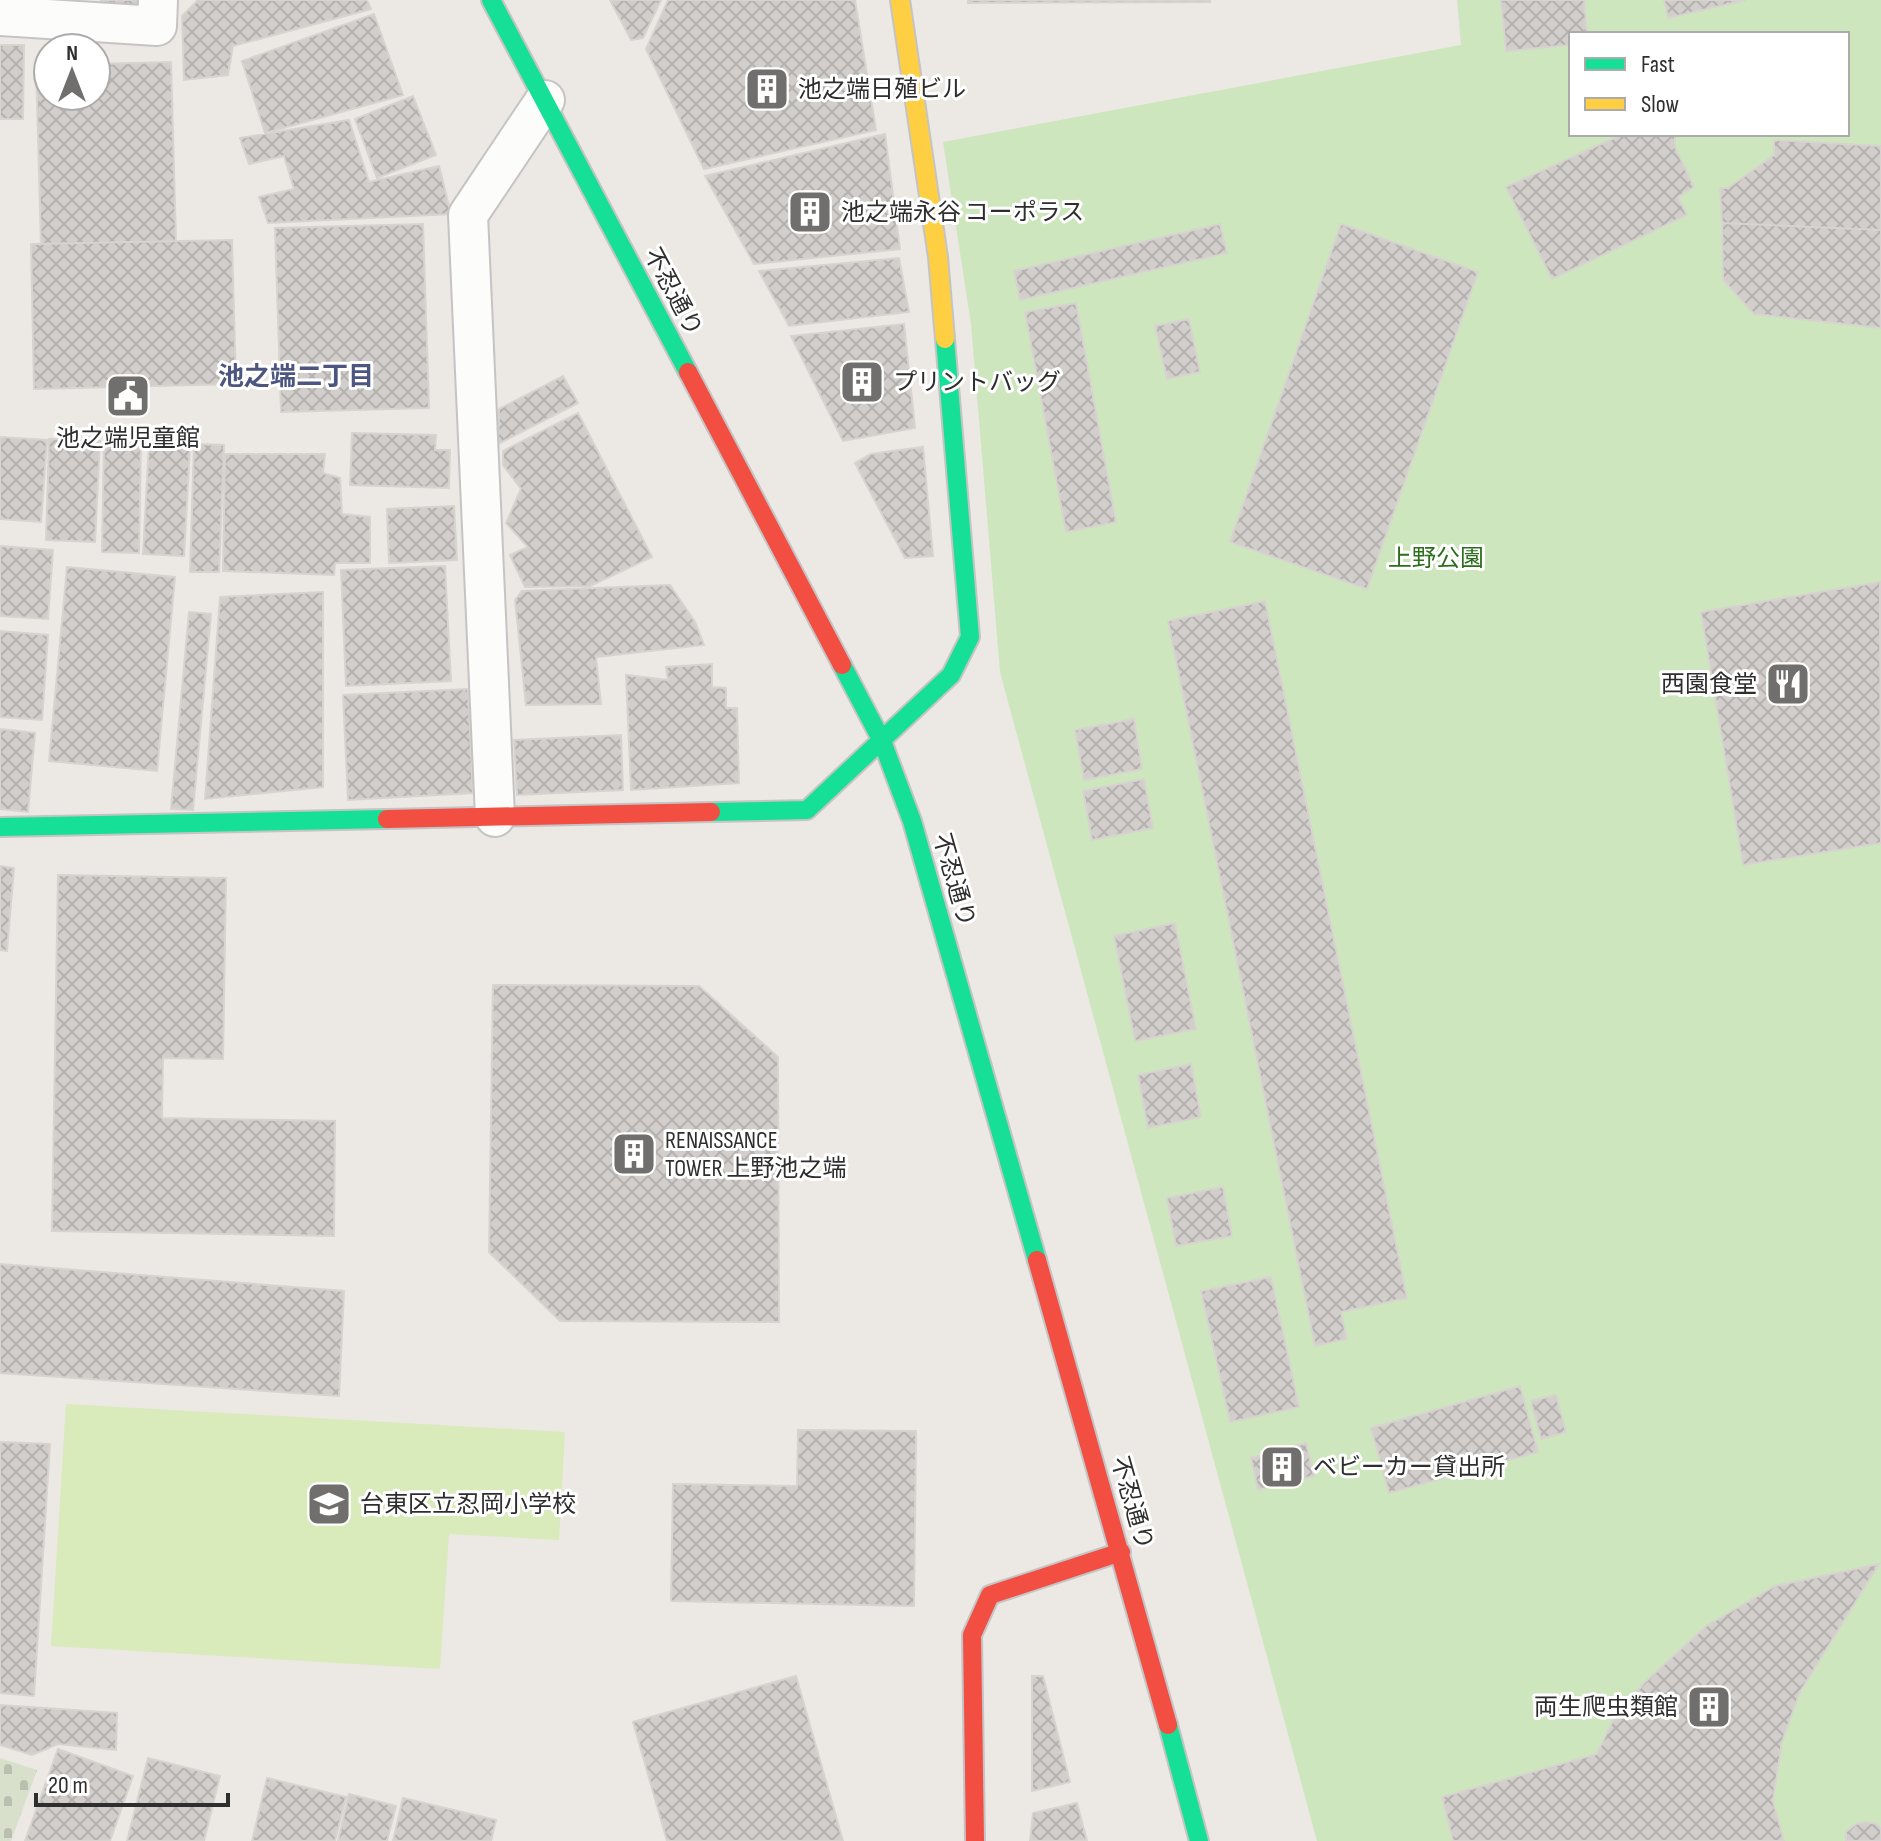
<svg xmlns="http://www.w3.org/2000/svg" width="1881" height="1841" font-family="'Sofia Sans Condensed','Noto Sans JP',sans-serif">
<defs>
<pattern id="cemetery-stones" width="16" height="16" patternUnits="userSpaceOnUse" patternTransform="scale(2)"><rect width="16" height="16" fill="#d8e0cc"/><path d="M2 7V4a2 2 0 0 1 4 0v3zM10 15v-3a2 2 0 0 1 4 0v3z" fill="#bac0b0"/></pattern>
<pattern id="building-cross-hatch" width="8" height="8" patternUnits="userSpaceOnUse" patternTransform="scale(2)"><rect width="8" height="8" fill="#d1cecb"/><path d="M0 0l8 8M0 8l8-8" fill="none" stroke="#b4b1af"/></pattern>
</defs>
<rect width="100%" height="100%" fill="#ece8e4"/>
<path fill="url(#cemetery-stones)" d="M 0,1758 L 37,1770 L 11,1841 L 0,1841 Z"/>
<path fill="#cee6be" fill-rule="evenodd" d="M 1457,0 L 1881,0 L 1881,1841 L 1317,1841 L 1000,672 L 971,324 L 943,142 L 1461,45 ZM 1571,34 L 1847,34 L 1847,134 L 1571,134 Z"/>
<path fill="#d9eabb" d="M 66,1404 L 565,1432 L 559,1540 L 449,1534 L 440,1669 L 51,1646 Z"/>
<path fill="url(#building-cross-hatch)" stroke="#d7d4d0" stroke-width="2" d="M 101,0 L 145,0 L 143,21 L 100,20 Z
M 198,0 L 367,0 L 371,9 L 233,46 L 228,75 L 184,80 L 182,16 Z
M 610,0 L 661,0 L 643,38 L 631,40 Z
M 668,0 L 855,0 L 876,130 L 704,169 L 646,49 Z
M 968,0 L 1210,0 L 1210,2 L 968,3 Z
M 1501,0 L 1584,0 L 1587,34 L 1571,34 L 1571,45 L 1506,51 Z
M 1664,0 L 1746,0 L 1668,18 Z
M 374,14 L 403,95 L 265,133 L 242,61 Z
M 0,45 L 24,45 L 23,119 L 0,119 Z
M 171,62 L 176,241 L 41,244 L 36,65 L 48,65 L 48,96 L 96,96 L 96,64 Z
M 413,96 L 436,155 L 377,178 L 355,119 Z
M 349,120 L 369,182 L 439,166 L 451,214 L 268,223 L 259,197 L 294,189 L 284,156 L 249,164 L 240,138 Z
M 885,134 L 900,249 L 754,264 L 705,176 Z
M 1623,134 L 1675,134 L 1675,147 L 1694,187 L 1678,197 L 1687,215 L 1552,279 L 1506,187 Z
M 1774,140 L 1881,146 L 1881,230 L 1722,223 L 1720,188 L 1728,188 L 1774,155 Z
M 1722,223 L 1881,230 L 1881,328 L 1754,314 L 1723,280 Z
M 423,224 L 429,408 L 281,412 L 275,228 Z
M 1220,224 L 1227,253 L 1020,300 L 1014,271 Z
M 1341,224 L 1478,272 L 1367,589 L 1230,542 Z
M 232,240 L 236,384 L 34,389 L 31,244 Z
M 899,258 L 909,312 L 789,326 L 759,271 Z
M 1076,303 L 1116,522 L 1066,532 L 1025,312 Z
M 1189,319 L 1200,372 L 1167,379 L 1155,326 Z
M 904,324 L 915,428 L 843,441 L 791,336 Z
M 563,376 L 578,403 L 498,444 L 499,409 Z
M 578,413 L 652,557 L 590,586 L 525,587 L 510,555 L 528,547 L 506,523 L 521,489 L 503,465 L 503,451 Z
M 352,433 L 436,435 L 435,450 L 450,450 L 449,488 L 350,485 Z
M 0,437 L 47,440 L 41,522 L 0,519 Z
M 49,439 L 100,441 L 95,542 L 46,540 Z
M 104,441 L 141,441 L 139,553 L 102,552 Z
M 149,444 L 190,446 L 184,556 L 143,554 Z
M 194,444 L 224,445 L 219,572 L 190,572 Z
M 923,447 L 933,556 L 905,558 L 855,463 L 871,454 Z
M 225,454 L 325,454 L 323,473 L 340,478 L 342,514 L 370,517 L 370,563 L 335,563 L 334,575 L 223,571 Z
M 454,506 L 457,560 L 389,563 L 387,509 Z
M 0,546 L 53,550 L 48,619 L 0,616 Z
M 445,566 L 451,681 L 346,686 L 341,570 Z
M 67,567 L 175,577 L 157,771 L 49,761 Z
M 1880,582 L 1881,843 L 1743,865 L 1701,612 Z
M 670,585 L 695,622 L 704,645 L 596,657 L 601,704 L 526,705 L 515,600 L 522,591 Z
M 323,592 L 323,787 L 205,799 L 220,597 Z
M 1265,601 L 1407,1298 L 1341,1312 L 1347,1339 L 1315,1346 L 1168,621 Z
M 189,612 L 211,614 L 193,810 L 171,809 Z
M 0,631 L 48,635 L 42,720 L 0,717 Z
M 712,664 L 712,687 L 726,688 L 726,708 L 737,708 L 739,783 L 631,790 L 626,675 L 668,680 L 666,667 Z
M 468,689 L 473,793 L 348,800 L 343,695 Z
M 1134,719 L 1142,769 L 1084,780 L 1075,730 Z
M 0,729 L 35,733 L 28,812 L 0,809 Z
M 621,735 L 623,790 L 517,795 L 514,740 Z
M 1144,779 L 1153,828 L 1092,840 L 1083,791 Z
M 0,866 L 14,868 L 7,951 L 0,950 Z
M 58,875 L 226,878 L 223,1059 L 163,1058 L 162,1118 L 335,1121 L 334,1236 L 52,1231 Z
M 1175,923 L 1196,1029 L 1135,1041 L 1114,936 Z
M 493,985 L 699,986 L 778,1057 L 779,1322 L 560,1321 L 489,1252 Z
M 1191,1064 L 1201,1117 L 1148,1128 L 1138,1075 Z
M 1223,1187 L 1232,1236 L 1176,1246 L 1167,1198 Z
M 0,1264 L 344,1291 L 339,1396 L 0,1373 Z
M 1271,1277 L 1299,1407 L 1230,1422 L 1201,1291 Z
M 1520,1386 L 1538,1452 L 1389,1493 L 1371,1428 Z
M 1556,1395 L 1566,1432 L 1541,1439 L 1531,1401 Z
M 798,1430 L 916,1431 L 914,1606 L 671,1601 L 673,1484 L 797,1486 Z
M 0,1442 L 50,1444 L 34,1696 L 0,1693 Z
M 1306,1443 L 1314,1476 L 1258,1490 L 1251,1458 Z
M 1879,1564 L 1800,1692 L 1782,1742 L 1773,1801 L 1784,1841 L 1453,1841 L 1442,1797 L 1597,1754 L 1612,1722 L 1644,1683 L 1706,1626 L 1775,1586 Z
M 796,1676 L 843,1841 L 667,1841 L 633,1722 Z
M 1032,1676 L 1043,1676 L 1070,1782 L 1032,1791 Z
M 0,1705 L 117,1713 L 116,1750 L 58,1744 L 32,1755 L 0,1745 Z
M 58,1749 L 133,1776 L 110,1841 L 25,1841 Z
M 148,1758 L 220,1776 L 204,1841 L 127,1841 Z
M 267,1778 L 346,1797 L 335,1841 L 252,1841 Z
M 349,1794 L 396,1806 L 387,1841 L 338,1841 Z
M 403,1798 L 496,1820 L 491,1841 L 393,1841 Z
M 1077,1803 L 1087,1841 L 1030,1841 L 1033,1813 Z
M 1866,1822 L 1877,1824 L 1881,1829 L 1881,1841 L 1846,1841 L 1846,1832 L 1856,1824 Z"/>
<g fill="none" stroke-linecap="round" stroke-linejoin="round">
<g stroke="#c5c4c5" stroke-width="42">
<path id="lane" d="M 0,16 L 157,26 L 158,0
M 495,817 L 468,215 L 545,100"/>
</g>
<g stroke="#c5c4c5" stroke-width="22">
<path id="fast" d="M 491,0 L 688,372
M 842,665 L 882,741 L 912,821 L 1037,1260
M 711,812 L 807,810 L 951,675 L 970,637 L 945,339
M 0,827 L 387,819
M 1168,1725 L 1199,1841"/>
</g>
<g stroke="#c5c4c5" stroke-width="22">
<path id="slow" d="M 900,0 L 938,257 L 945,339"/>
</g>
<g stroke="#c5c4c5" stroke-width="22">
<path id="jam" d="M 688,372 L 842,665
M 387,819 L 711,812
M 1037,1260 L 1168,1725
M 975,1841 L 972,1635 L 990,1595 L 1121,1552"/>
</g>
<use href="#lane" stroke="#fcfcfb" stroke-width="38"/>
<use href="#fast" stroke="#16e098" stroke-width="18"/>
<use href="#slow" stroke="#ffcf43" stroke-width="18"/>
<use href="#jam" stroke="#f24e42" stroke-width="18"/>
</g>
<defs>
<g id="building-square" transform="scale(2.3)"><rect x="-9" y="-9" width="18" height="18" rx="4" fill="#706f6e" stroke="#fff"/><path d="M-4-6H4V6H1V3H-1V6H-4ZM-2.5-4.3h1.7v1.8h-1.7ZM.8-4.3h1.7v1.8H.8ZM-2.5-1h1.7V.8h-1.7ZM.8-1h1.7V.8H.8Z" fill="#fff"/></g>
<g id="civic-square" transform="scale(2.3)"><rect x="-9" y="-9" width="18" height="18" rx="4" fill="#706f6e" stroke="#fff"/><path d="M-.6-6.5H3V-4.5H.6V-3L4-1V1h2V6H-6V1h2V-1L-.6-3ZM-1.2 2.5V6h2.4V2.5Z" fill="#fff"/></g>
<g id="restaurant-square" transform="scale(2.3)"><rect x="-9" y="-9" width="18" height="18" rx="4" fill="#706f6e" stroke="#fff"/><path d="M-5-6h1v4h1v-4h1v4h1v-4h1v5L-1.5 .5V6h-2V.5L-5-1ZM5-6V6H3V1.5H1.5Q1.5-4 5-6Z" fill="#fff"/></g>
<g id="school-square" transform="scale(2.3)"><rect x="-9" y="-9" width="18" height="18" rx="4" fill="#706f6e" stroke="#fff"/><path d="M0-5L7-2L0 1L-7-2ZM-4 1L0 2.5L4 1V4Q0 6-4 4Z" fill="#fff"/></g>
</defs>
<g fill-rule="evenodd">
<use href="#building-square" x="767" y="89"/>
<use href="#building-square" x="810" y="212"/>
<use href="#building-square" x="862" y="382"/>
<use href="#civic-square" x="128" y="396"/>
<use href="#restaurant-square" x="1788" y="684"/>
<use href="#building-square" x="634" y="1154"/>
<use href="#building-square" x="1282" y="1467"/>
<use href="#school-square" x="329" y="1504"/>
<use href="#building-square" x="1709" y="1707"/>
</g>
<g text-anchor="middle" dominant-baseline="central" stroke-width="6" stroke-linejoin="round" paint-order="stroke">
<g font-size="24" fill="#2e2e2e" stroke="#fff" text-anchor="start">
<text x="798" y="89">池之端日殖ビル</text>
<text x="841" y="212">池之端永谷 コーポラス</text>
<text x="893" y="382">プリントバッグ</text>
<text x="128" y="438" text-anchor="middle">池之端児童館</text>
<text x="1757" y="684" text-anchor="end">西園食堂</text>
<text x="665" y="1140">RENAISSANCE<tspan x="665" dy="28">TOWER 上野池之端</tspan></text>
<text x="1313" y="1467">ベビーカー貸出所</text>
<text x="360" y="1504">台東区立忍岡小学校</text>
<text x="1678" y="1707" text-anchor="end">両生爬虫類館</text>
</g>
<g font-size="24" fill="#2e2e2e" stroke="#fff">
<text transform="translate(673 292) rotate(62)">不忍通り</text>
<text transform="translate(954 880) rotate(74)">不忍通り</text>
<text transform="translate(1132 1503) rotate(74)">不忍通り</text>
</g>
<g font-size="24" fill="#2c6e1b" stroke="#fff">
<text x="1436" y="558">上野公園</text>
</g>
<g font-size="26" font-weight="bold" fill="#4d5680" stroke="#fff">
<text x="296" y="377">池之端二丁目</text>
</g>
</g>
<rect x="1569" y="32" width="280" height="104" fill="#ffffff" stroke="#ababab" stroke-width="2"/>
<rect x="1585" y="58" width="40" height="12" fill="#16e098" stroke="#ababab" stroke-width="2"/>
<text x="1641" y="72" font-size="24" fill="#2e2e2e">Fast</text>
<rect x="1585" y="98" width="40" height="12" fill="#ffcf43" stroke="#ababab" stroke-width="2"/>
<text x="1641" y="112" font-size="24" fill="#2e2e2e">Slow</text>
<g transform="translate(72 72)"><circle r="38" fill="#ffffff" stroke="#ababab" stroke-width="2"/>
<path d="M0-6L14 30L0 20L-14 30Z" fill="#706f6e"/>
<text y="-12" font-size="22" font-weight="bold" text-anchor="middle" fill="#2e2e2e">N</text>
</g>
<path d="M36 1793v12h192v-12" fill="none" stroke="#2e2e2e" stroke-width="4"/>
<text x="48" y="1793" font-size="24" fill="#2e2e2e" stroke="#ffffff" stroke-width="6" paint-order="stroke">20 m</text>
</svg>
